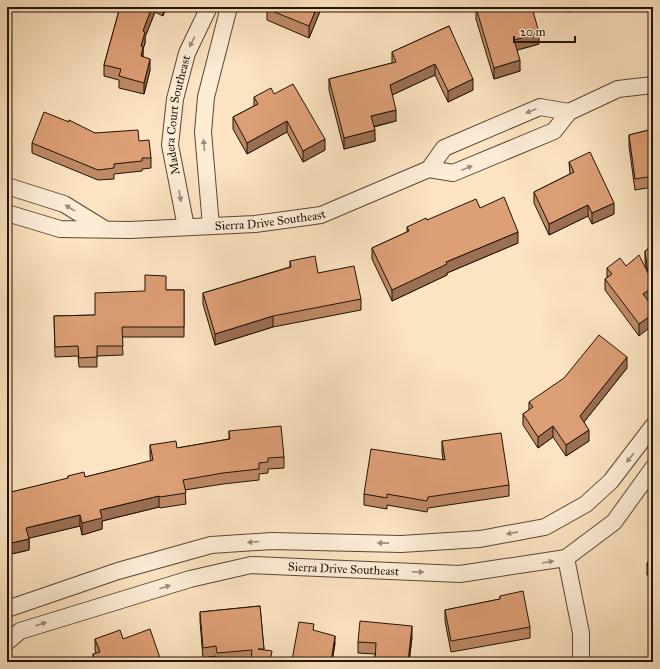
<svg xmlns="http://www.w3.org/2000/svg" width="660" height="669" font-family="'IM FELL Great Primer',serif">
<rect width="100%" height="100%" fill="#fce3c1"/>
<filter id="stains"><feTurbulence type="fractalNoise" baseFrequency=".005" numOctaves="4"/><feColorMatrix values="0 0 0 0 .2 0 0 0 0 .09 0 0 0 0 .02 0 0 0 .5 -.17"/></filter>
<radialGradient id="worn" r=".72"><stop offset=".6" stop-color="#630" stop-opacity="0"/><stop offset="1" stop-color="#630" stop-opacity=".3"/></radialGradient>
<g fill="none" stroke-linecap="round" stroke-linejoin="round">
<g stroke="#584735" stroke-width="18">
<g id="minor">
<path d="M 429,169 L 444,148 L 540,107 L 569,112"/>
<path d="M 7,186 L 64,204 L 103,228"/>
<path id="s1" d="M 7,213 L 60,229 L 130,230 L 255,224 L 321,215 L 429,169 L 453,173 L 554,131 L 569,112 L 618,89 L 653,85"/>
<path d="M 211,226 L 203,132 L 206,97 L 229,7"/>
<path id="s2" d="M 186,227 L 170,145 L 175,99 L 187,53 L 209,7"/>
<path d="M 566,558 L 581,633 L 581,662"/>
<path d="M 7,609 L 118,571 L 211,545 L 272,541 L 401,544 L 480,539 L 545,527 L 586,504 L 611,481 L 653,426"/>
<path id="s3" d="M 7,642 L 20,631 L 190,579 L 251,565 L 460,574 L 566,558 L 614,522 L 653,468"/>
</g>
</g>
<use href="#minor" stroke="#fdedd7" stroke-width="16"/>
</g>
<path fill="#be8965" stroke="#211306" d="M 120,7 L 166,7 L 163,16 L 155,12 L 145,37 L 145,43 L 143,49 L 143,57 L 150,70 L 144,94 L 119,88 L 119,80 L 104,76 L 104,65 Z
M 321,7 L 321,9 L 309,38 L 267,20 L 267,9 Z
M 567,7 L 603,7 L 568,12 Z
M 476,8 L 539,44 L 517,50 L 520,71 L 494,79 L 476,19 Z
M 449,26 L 473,90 L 448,102 L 435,75 L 392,95 L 396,121 L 374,127 L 375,141 L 344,149 L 329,90 L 329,79 L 392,63 L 392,52 Z
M 274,94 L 325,150 L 303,162 L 287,132 L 247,154 L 233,129 L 233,117 L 254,106 L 254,97 Z
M 653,129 L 653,187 L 635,190 L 629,146 L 629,135 Z
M 95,133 L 139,141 L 151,158 L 151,168 L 142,169 L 142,171 L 114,174 L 114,179 L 98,180 L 32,153 L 32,143 Z
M 569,162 L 614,214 L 592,224 L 588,216 L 549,235 L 534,203 L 534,192 L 570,174 Z
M 480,208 L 518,243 L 447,273 L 447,275 L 392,301 L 372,259 L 372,248 L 407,232 L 407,227 L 427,220 Z
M 653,245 L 649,301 L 639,336 L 605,290 L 605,279 L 607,278 L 607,268 L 626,266 L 646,269 L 645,262 L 645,251 Z
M 290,261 L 318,273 L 361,299 L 361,310 L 273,327 L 215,345 L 203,304 L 203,293 L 290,267 Z
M 166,290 L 184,290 L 184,337 L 122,337 L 123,355 L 97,356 L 97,367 L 79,367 L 78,356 L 55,357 L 54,316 L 95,315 Z
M 627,368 L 584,422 L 589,441 L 566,456 L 553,437 L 538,448 L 523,425 L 523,414 L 529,410 L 529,402 Z
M 229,431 L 284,457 L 284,468 L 268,469 L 268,473 L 259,474 L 259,480 L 223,484 L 185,490 L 186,504 L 160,508 L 159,507 L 102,521 L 102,529 L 82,535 L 80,526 L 29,538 L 29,550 L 7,555 L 7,493 L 68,479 L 68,476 L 85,477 L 151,461 L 150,457 L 150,445 L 177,448 L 229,439 Z
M 442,441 L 509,485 L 509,496 L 428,508 L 427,512 L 387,505 L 387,509 L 364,505 L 364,494 L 443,460 L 442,452 Z
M 653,550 L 653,578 L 647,575 L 647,564 Z
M 500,596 L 530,627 L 530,638 L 451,652 L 445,621 L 445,610 L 500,599 Z
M 260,606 L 264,650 L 251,660 L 229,662 L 217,662 L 216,656 L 203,658 L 200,621 L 200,612 Z
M 314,631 L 335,643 L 332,662 L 292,662 L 292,660 Z
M 412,637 L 409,662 L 375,662 L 375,654 L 358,653 L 358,642 Z
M 95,639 L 123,639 L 160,662 L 93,662 L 93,654 L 96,653 L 95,650 Z"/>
<path fill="#9b6f52" stroke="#211306" d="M 152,7 L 155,7 L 155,12 L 145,37 L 145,43 L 143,49 L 143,58 L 141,67 L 141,46 L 143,31 Z
M 163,7 L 166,7 L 163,16 Z
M 317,7 L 321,7 L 321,9 L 309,38 L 309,26 Z
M 539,33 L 539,44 L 514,51 L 514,40 Z
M 150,59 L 150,70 L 144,94 L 144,83 Z
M 520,60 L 520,71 L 494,79 L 494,68 Z
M 435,64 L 435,75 L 390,96 L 390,85 Z
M 473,79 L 473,90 L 448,102 L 448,91 Z
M 396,110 L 396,121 L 371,127 L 371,116 Z
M 287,121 L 287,132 L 247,154 L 247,143 Z
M 375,130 L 375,141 L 344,149 L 344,138 Z
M 325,139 L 325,150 L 303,162 L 303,151 Z
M 614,203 L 614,214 L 592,224 L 592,213 Z
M 588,205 L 588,216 L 549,235 L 549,224 Z
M 518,232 L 518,243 L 447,273 L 447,275 L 392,301 L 392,290 L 446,262 Z
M 653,278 L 653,298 L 643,305 L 643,294 L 651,280 Z
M 653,314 L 653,325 L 639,336 L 639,324 Z
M 273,316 L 273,327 L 215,345 L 215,334 Z
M 627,357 L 627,368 L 580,427 L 580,416 Z
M 553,426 L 553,437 L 538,448 L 538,437 Z
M 589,430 L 589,441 L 566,456 L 566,445 Z
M 159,496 L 159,507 L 102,521 L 102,529 L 82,535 L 82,523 L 100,510 Z
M 80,515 L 80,526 L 26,539 L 26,528 Z
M 29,539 L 29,550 L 7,555 L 7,544 Z
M 412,626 L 412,637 L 409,662 L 408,662 Z
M 335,636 L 335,643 L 332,662 L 331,662 Z
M 160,658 L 160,662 L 149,662 Z"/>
<path fill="#dd9f75" stroke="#211306" d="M 120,7 L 152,7 L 143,31 L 145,32 L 141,46 L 143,47 L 141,56 L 150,59 L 144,83 L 119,76 L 121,69 L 104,65 Z
M 268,7 L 317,7 L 309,26 L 267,9 Z
M 481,7 L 532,7 L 539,33 L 514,40 L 520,60 L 494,68 L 476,8 Z
M 449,26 L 473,79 L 448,91 L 435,64 L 390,85 L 396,110 L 371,116 L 375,130 L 344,138 L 329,79 L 396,62 L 392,52 Z
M 293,84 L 325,139 L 303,151 L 287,121 L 247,143 L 233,117 L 258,104 L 254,97 L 271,88 L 274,94 Z
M 44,112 L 69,122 L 69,120 L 95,133 L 138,130 L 139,141 L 149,140 L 151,158 L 142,158 L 142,161 L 114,164 L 114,168 L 98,170 L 32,143 Z
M 653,129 L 653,176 L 635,179 L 629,135 Z
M 590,152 L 614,203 L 592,213 L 588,205 L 549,224 L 534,192 L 574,172 L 569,162 Z
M 504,197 L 518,232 L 446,262 L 447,264 L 392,290 L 372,248 L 409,231 L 407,227 L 426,218 L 427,220 L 476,199 L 480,208 Z
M 653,245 L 653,278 L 651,280 L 653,284 L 653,287 L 643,294 L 653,307 L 653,314 L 639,324 L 605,279 L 612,274 L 607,268 L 620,258 L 626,266 L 639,255 L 648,273 L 645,251 Z
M 315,256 L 318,273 L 354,266 L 361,299 L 273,316 L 215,334 L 203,293 L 291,267 L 290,261 Z
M 145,275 L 166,276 L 166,290 L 184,290 L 184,327 L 122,327 L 123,346 L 97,346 L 97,357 L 79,358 L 78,346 L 55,347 L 54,316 L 95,315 L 95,293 L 145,291 Z
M 599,335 L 627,357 L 580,416 L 589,430 L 566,445 L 553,426 L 538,437 L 523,414 L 533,407 L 529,402 L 564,378 Z
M 281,426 L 284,457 L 268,458 L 268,462 L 259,463 L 259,469 L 223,473 L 183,480 L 186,493 L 160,497 L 159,496 L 100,510 L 102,518 L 82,523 L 80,515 L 26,528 L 29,539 L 7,544 L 7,493 L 68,478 L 68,476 L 84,472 L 85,477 L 153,460 L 150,445 L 176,441 L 177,448 L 230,439 L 229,431 Z
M 501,433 L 509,485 L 428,497 L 427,501 L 387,494 L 387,498 L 364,494 L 371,449 L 445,460 L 442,441 Z
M 653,550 L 653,567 L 647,564 Z
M 523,591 L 530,627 L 451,641 L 445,610 L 500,599 L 500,596 Z
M 260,606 L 264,649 L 258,649 L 272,651 L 270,662 L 251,662 L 252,650 L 217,653 L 216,646 L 203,648 L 200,612 Z
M 360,621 L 412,626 L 408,662 L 375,662 L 376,643 L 358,642 Z
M 299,622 L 314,624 L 313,630 L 335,636 L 331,662 L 307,662 L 292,660 Z
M 150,629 L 160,658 L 149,662 L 95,662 L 93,654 L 100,652 L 95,639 L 120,630 L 123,639 Z"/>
<defs><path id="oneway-solid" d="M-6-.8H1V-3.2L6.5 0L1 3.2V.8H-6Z"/></defs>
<g fill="#9a8b79">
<use href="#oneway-solid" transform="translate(192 42) rotate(116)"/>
<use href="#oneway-solid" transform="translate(531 111) rotate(157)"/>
<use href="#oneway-solid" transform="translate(204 145) rotate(-95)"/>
<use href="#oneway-solid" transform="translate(467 168) rotate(-22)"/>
<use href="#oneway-solid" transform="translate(180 196) rotate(79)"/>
<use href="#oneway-solid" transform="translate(70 208) rotate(-148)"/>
<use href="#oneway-solid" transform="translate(630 458) rotate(128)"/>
<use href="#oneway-solid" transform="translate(512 533) rotate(169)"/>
<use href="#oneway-solid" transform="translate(253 542) rotate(176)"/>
<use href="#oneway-solid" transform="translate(383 543) rotate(-179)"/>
<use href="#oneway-solid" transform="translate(548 562) rotate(-10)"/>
<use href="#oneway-solid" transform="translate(418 572) rotate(3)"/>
<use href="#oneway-solid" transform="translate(165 587) rotate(-17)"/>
<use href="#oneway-solid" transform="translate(41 624) rotate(-17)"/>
</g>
<g text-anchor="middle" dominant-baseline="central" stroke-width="3" stroke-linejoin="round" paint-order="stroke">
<g font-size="12" fill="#211306" stroke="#fdedd7">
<text stroke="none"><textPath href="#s2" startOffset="114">Madera Court Southeast</textPath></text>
<text stroke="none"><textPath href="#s1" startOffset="266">Sierra Drive Southeast</textPath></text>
<text stroke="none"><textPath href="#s3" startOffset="350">Sierra Drive Southeast</textPath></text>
</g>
</g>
<rect width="660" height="669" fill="none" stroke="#fce3c1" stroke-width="24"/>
<rect x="8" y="8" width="644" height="653" fill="none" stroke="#211306" stroke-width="2"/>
<rect x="12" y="12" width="636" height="645" fill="none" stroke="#211306"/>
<path d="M514 36v6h61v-6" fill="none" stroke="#211306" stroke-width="2"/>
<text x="520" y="36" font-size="12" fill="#211306" stroke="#fdedd7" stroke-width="3" paint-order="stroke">20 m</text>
<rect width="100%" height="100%" filter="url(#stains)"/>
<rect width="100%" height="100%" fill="url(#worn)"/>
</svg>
